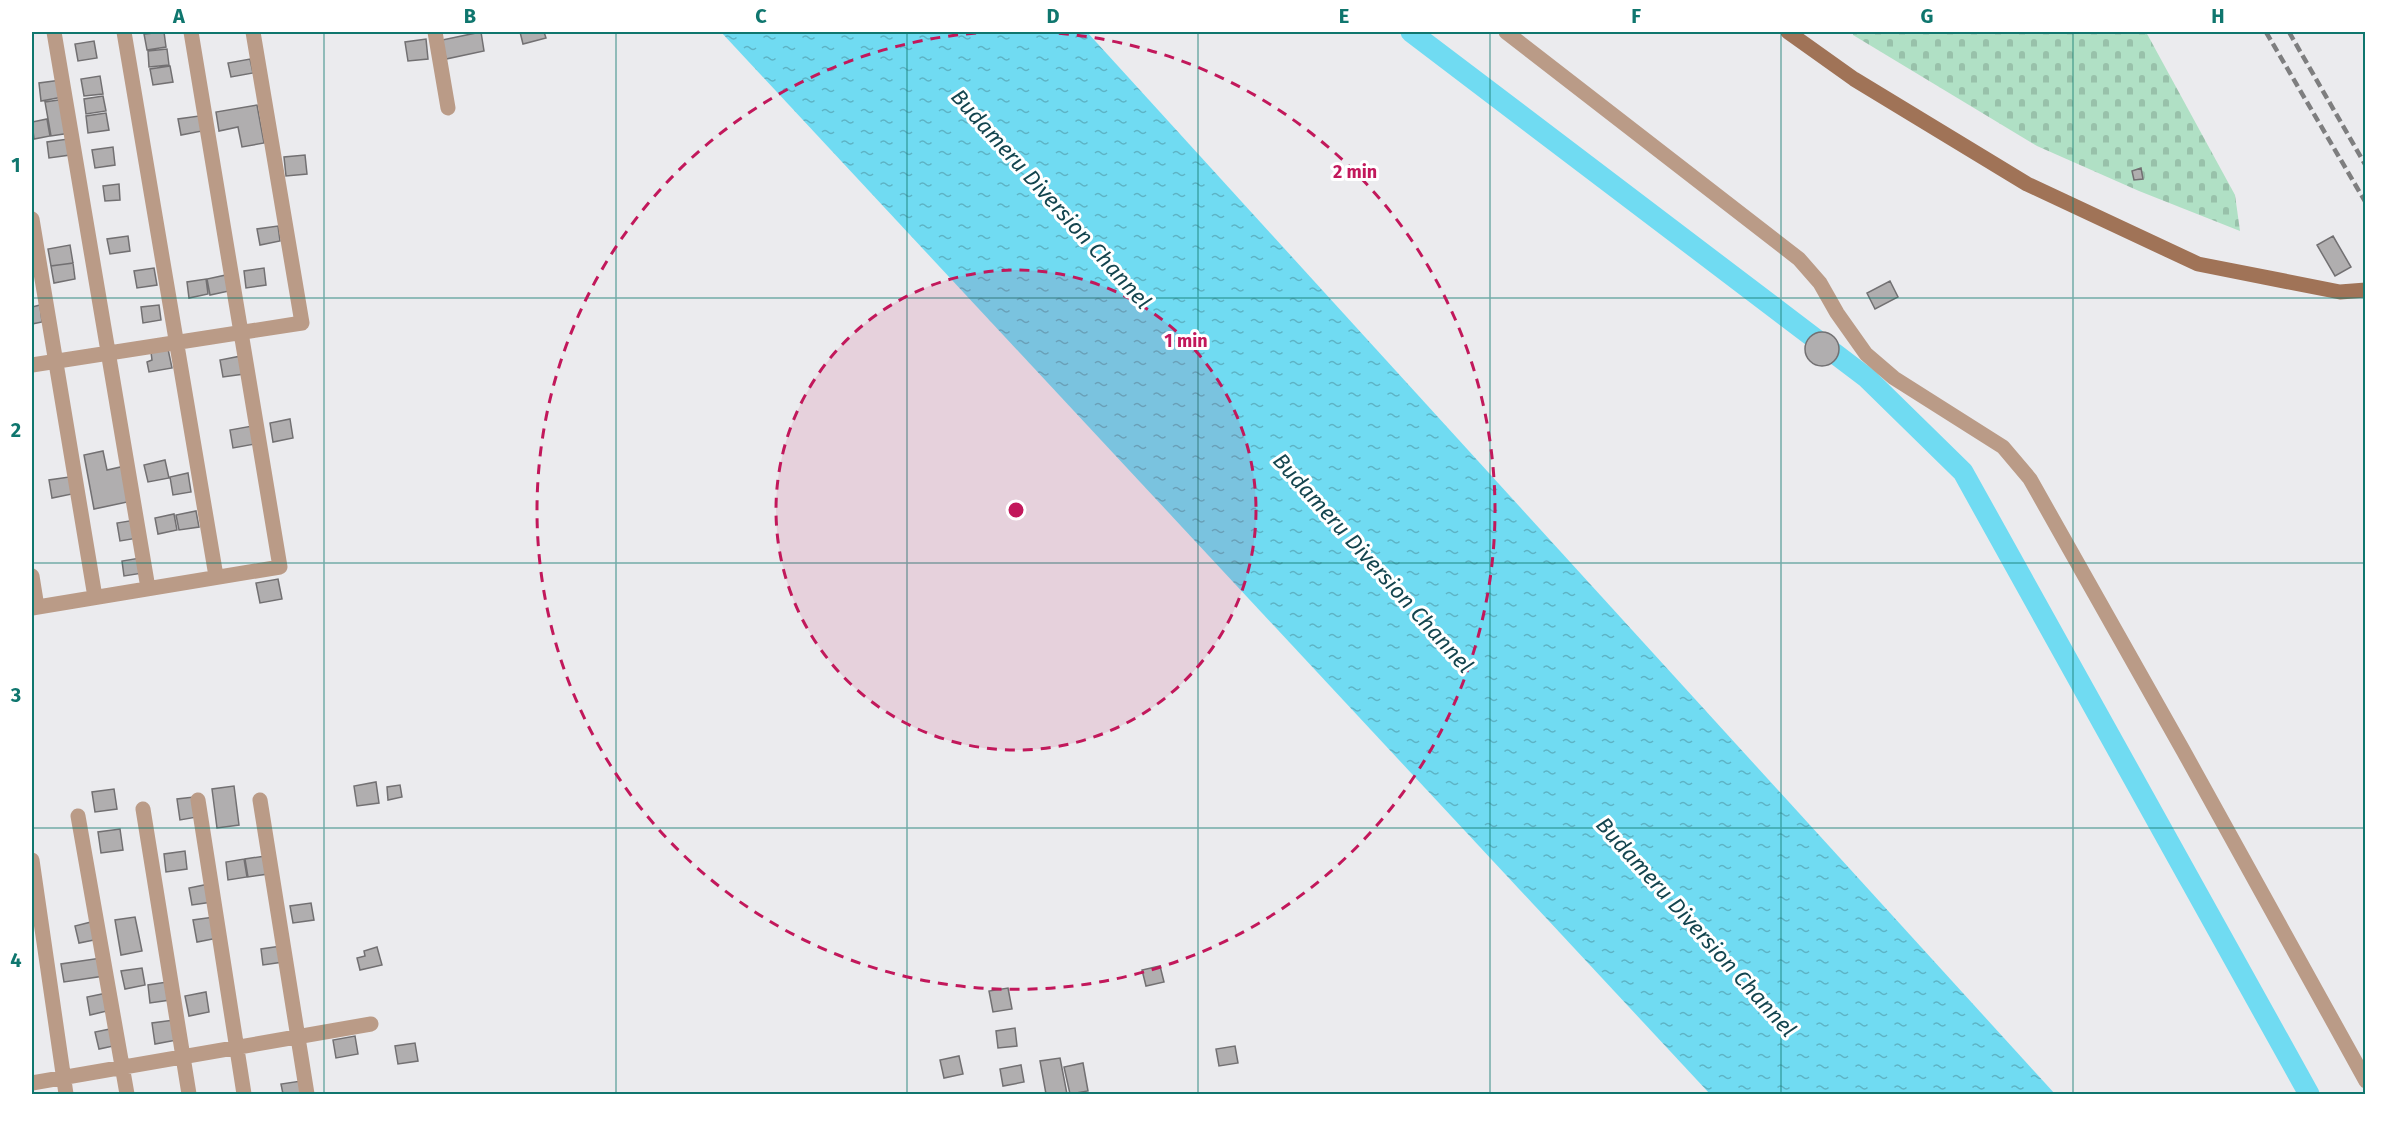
<svg xmlns="http://www.w3.org/2000/svg" width="2397" height="1126" font-family="'Fira Sans',sans-serif">
<defs>
<pattern id="cemetery-stones" width="16" height="16" patternUnits="userSpaceOnUse" patternTransform="scale(1.5)"><rect width="16" height="16" fill="#b0e0c5"/><path d="M2 7V4a2 2 0 0 1 4 0v3zM10 15v-3a2 2 0 0 1 4 0v3z" fill="#98c1aa"/></pattern>
<pattern id="water-ripples" width="26" height="14" patternUnits="userSpaceOnUse" patternTransform="scale(1.5)"><rect width="26" height="14" fill="#70dbf2"/><path d="M2 4q2-2 4 0t4 0M15 11q2-2 4 0t4 0" fill="none" stroke="#5db3c5"/></pattern>
</defs>
<rect width="100%" height="100%" fill="#ebebee"/>
<path fill="url(#cemetery-stones)" d="M 1853,32 L 2146,32 L 2235,195 L 2240,231 L 2139,191 L 2037,146 L 1853,35 Z"/>
<path fill="url(#water-ripples)" d="M 721,32 L 1087,32 L 2055,1094 L 1710,1094 Z"/>
<g fill="none" stroke-linecap="round" stroke-linejoin="round">
<path stroke="#70dbf2" stroke-width="21" d="M 1411,32 L 1867,378 L 1963,472 L 2309,1094"/>
</g>
<path fill="#b0aeaf" stroke="#727072" stroke-width="1.5" d="M 164,32 L 166,47 L 147,50 L 144,34 Z
M 481,32 L 484,51 L 446,59 L 442,40 Z
M 520,32 L 544,32 L 546,38 L 523,44 Z
M 426,39 L 428,59 L 408,61 L 405,42 Z
M 94,41 L 97,58 L 78,61 L 75,44 Z
M 167,49 L 169,65 L 149,67 L 148,51 Z
M 250,59 L 253,73 L 231,77 L 228,63 Z
M 170,66 L 173,82 L 153,85 L 150,69 Z
M 100,76 L 103,94 L 84,96 L 81,79 Z
M 61,80 L 63,97 L 41,101 L 39,83 Z
M 103,96 L 106,111 L 86,114 L 84,99 Z
M 65,99 L 70,133 L 51,136 L 45,102 Z
M 257,105 L 264,143 L 242,147 L 238,127 L 219,131 L 216,112 Z
M 106,113 L 109,130 L 88,133 L 86,116 Z
M 199,116 L 202,131 L 181,135 L 178,119 Z
M 47,119 L 50,136 L 34,139 L 32,122 Z
M 68,139 L 70,155 L 49,158 L 47,142 Z
M 113,147 L 115,165 L 95,168 L 92,150 Z
M 305,155 L 307,174 L 286,176 L 284,157 Z
M 2141,168 L 2143,179 L 2134,180 L 2132,171 Z
M 119,184 L 120,200 L 105,201 L 103,186 Z
M 278,226 L 280,241 L 260,245 L 257,229 Z
M 128,236 L 130,251 L 110,254 L 107,239 Z
M 2333,236 L 2351,267 L 2335,276 L 2317,245 Z
M 70,245 L 73,263 L 51,266 L 48,249 Z
M 73,263 L 75,279 L 54,283 L 51,266 Z
M 154,268 L 157,285 L 137,288 L 134,271 Z
M 264,268 L 266,285 L 246,288 L 244,271 Z
M 226,275 L 229,291 L 210,295 L 207,279 Z
M 206,279 L 208,294 L 189,298 L 187,282 Z
M 1890,281 L 1898,297 L 1875,309 L 1867,293 Z
M 40,305 L 42,322 L 32,324 L 32,307 Z
M 159,305 L 161,320 L 143,323 L 141,307 Z
M1805 349a17 17 0 1 1 34 0a17 17 0 1 1-34 0Z
M 168,349 L 172,368 L 149,372 L 147,362 L 152,360 L 151,352 Z
M 241,356 L 244,374 L 223,377 L 220,360 Z
M 290,419 L 293,438 L 273,442 L 270,423 Z
M 252,426 L 255,444 L 233,448 L 230,430 Z
M 103,451 L 107,470 L 125,466 L 132,501 L 94,509 L 84,455 Z
M 165,460 L 169,478 L 148,482 L 144,465 Z
M 188,473 L 191,492 L 173,495 L 170,477 Z
M 69,477 L 72,494 L 52,498 L 49,480 Z
M 196,511 L 199,527 L 179,530 L 176,515 Z
M 174,514 L 177,530 L 158,534 L 155,518 Z
M 135,520 L 138,538 L 120,541 L 117,523 Z
M 140,558 L 143,573 L 124,576 L 122,561 Z
M 278,579 L 282,599 L 260,603 L 256,583 Z
M 376,782 L 379,803 L 357,806 L 354,786 Z
M 400,785 L 402,797 L 388,800 L 387,787 Z
M 234,786 L 239,825 L 217,828 L 212,789 Z
M 114,789 L 117,809 L 95,812 L 92,792 Z
M 194,797 L 197,817 L 180,820 L 177,799 Z
M 120,829 L 123,850 L 101,853 L 98,832 Z
M 185,851 L 187,869 L 166,872 L 164,854 Z
M 265,856 L 268,874 L 248,877 L 245,859 Z
M 244,859 L 247,877 L 228,880 L 226,862 Z
M 209,884 L 212,902 L 192,905 L 189,888 Z
M 311,903 L 314,920 L 293,923 L 290,906 Z
M 135,917 L 142,951 L 121,955 L 115,920 Z
M 214,917 L 218,938 L 197,942 L 193,920 Z
M 95,921 L 99,939 L 79,943 L 75,926 Z
M 281,946 L 283,962 L 263,965 L 261,949 Z
M 377,947 L 382,965 L 360,970 L 357,958 L 365,956 L 364,951 Z
M 101,958 L 104,976 L 64,982 L 61,964 Z
M 1160,966 L 1164,982 L 1146,986 L 1142,970 Z
M 142,968 L 145,985 L 125,989 L 121,971 Z
M 167,982 L 170,1000 L 150,1003 L 148,985 Z
M 1008,988 L 1012,1009 L 993,1012 L 989,991 Z
M 206,992 L 209,1012 L 189,1016 L 185,996 Z
M 107,993 L 111,1010 L 90,1015 L 87,997 Z
M 174,1020 L 177,1040 L 155,1044 L 152,1023 Z
M 115,1028 L 118,1045 L 99,1049 L 95,1032 Z
M 1015,1028 L 1017,1046 L 998,1048 L 996,1031 Z
M 355,1036 L 358,1054 L 336,1058 L 333,1040 Z
M 415,1043 L 418,1061 L 398,1064 L 395,1046 Z
M 1235,1046 L 1238,1063 L 1219,1066 L 1216,1049 Z
M 959,1056 L 963,1074 L 944,1078 L 940,1060 Z
M 1060,1058 L 1067,1094 L 1046,1094 L 1040,1061 Z
M 1083,1063 L 1088,1091 L 1070,1094 L 1064,1067 Z
M 1021,1065 L 1024,1082 L 1003,1086 L 1000,1069 Z
M 301,1081 L 303,1094 L 283,1094 L 281,1084 Z"/>
<g fill="none" stroke-linecap="round" stroke-linejoin="round">
<path stroke="#ba9b87" stroke-width="15" d="M 54,32 L 148,588
M 124,32 L 216,576
M 435,32 L 448,108
M 1506,32 L 1799,259 L 1820,283 L 1837,313 L 1866,354 L 1894,378 L 2003,447 L 2030,479 L 2184,752 L 2366,1081
M 32,219 L 95,597
M 32,365 L 302,323 L 253,32
M 32,576 L 37,607
M 32,608 L 280,567 L 191,32
M 198,800 L 244,1094
M 260,800 L 307,1094
M 143,809 L 189,1094
M 78,816 L 127,1094
M 32,860 L 66,1094
M 32,1083 L 371,1024"/>
<path stroke="#a07357" stroke-width="15" d="M 1788,32 L 1854,79 L 2027,184 L 2198,264 L 2340,292 L 2366,290"/>
<path stroke="#7e7e7f" stroke-width="4.5" stroke-dasharray="9 4.5" stroke-linecap="butt" d="M 2266,32 L 2366,203
M 2289,32 L 2366,166"/>
</g>
<path fill="none" stroke="#0f766e" stroke-width="1.5" stroke-opacity="0.55" d="M 324,32 L 324,1094M 616,32 L 616,1094M 907,32 L 907,1094M 1198,32 L 1198,1094M 1490,32 L 1490,1094M 1781,32 L 1781,1094M 2073,32 L 2073,1094M 32,298 L 2366,298M 32,563 L 2366,563M 32,828 L 2366,828"/>
<circle cx="1016" cy="510" r="240" fill="#c2185b" fill-opacity=".12"/>
<g fill="none" stroke="#c2185b" stroke-width="3" stroke-dasharray="10 8">
<circle cx="1016" cy="510" r="240"/>
<path d="M1041 32A479 479 0 1 1 991 32"/>
</g>
<g text-anchor="middle" dominant-baseline="central" stroke-width="6" stroke-linejoin="round" paint-order="stroke">
<g font-size="22" font-style="italic" fill="#14454f" stroke="#fff">
<text transform="translate(1051 199) rotate(48)">Budameru Diversion Channel</text>
<text transform="translate(1373 563) rotate(48)">Budameru Diversion Channel</text>
<text transform="translate(1696 927) rotate(48)">Budameru Diversion Channel</text>
</g>
</g>
<circle cx="1016" cy="510" r="9" fill="#c2185b" stroke="#fff" stroke-width="3"/>
<g font-size="18" text-anchor="middle" font-weight="bold" fill="#c2185b" stroke="#fff" stroke-width="6" stroke-linejoin="round" paint-order="stroke">
<text x="1355" y="178">2 min</text>
<text x="1186" y="347">1 min</text>
</g>
<rect width="2397" height="1126" fill="none" stroke="#ffffff" stroke-width="66"/>
<rect x="33" y="33" width="2331" height="1060" fill="none" stroke="#0f766e" stroke-width="2"/>
<g font-size="20" text-anchor="middle" font-weight="bold" fill="#0f766e">
<text x="179" y="23">A</text>
<text x="470" y="23">B</text>
<text x="761" y="23">C</text>
<text x="1053" y="23">D</text>
<text x="1344" y="23">E</text>
<text x="1636" y="23">F</text>
<text x="1927" y="23">G</text>
<text x="2218" y="23">H</text>
<text x="16" y="172">1</text>
<text x="16" y="437">2</text>
<text x="16" y="702">3</text>
<text x="16" y="967">4</text>
</g>
</svg>
